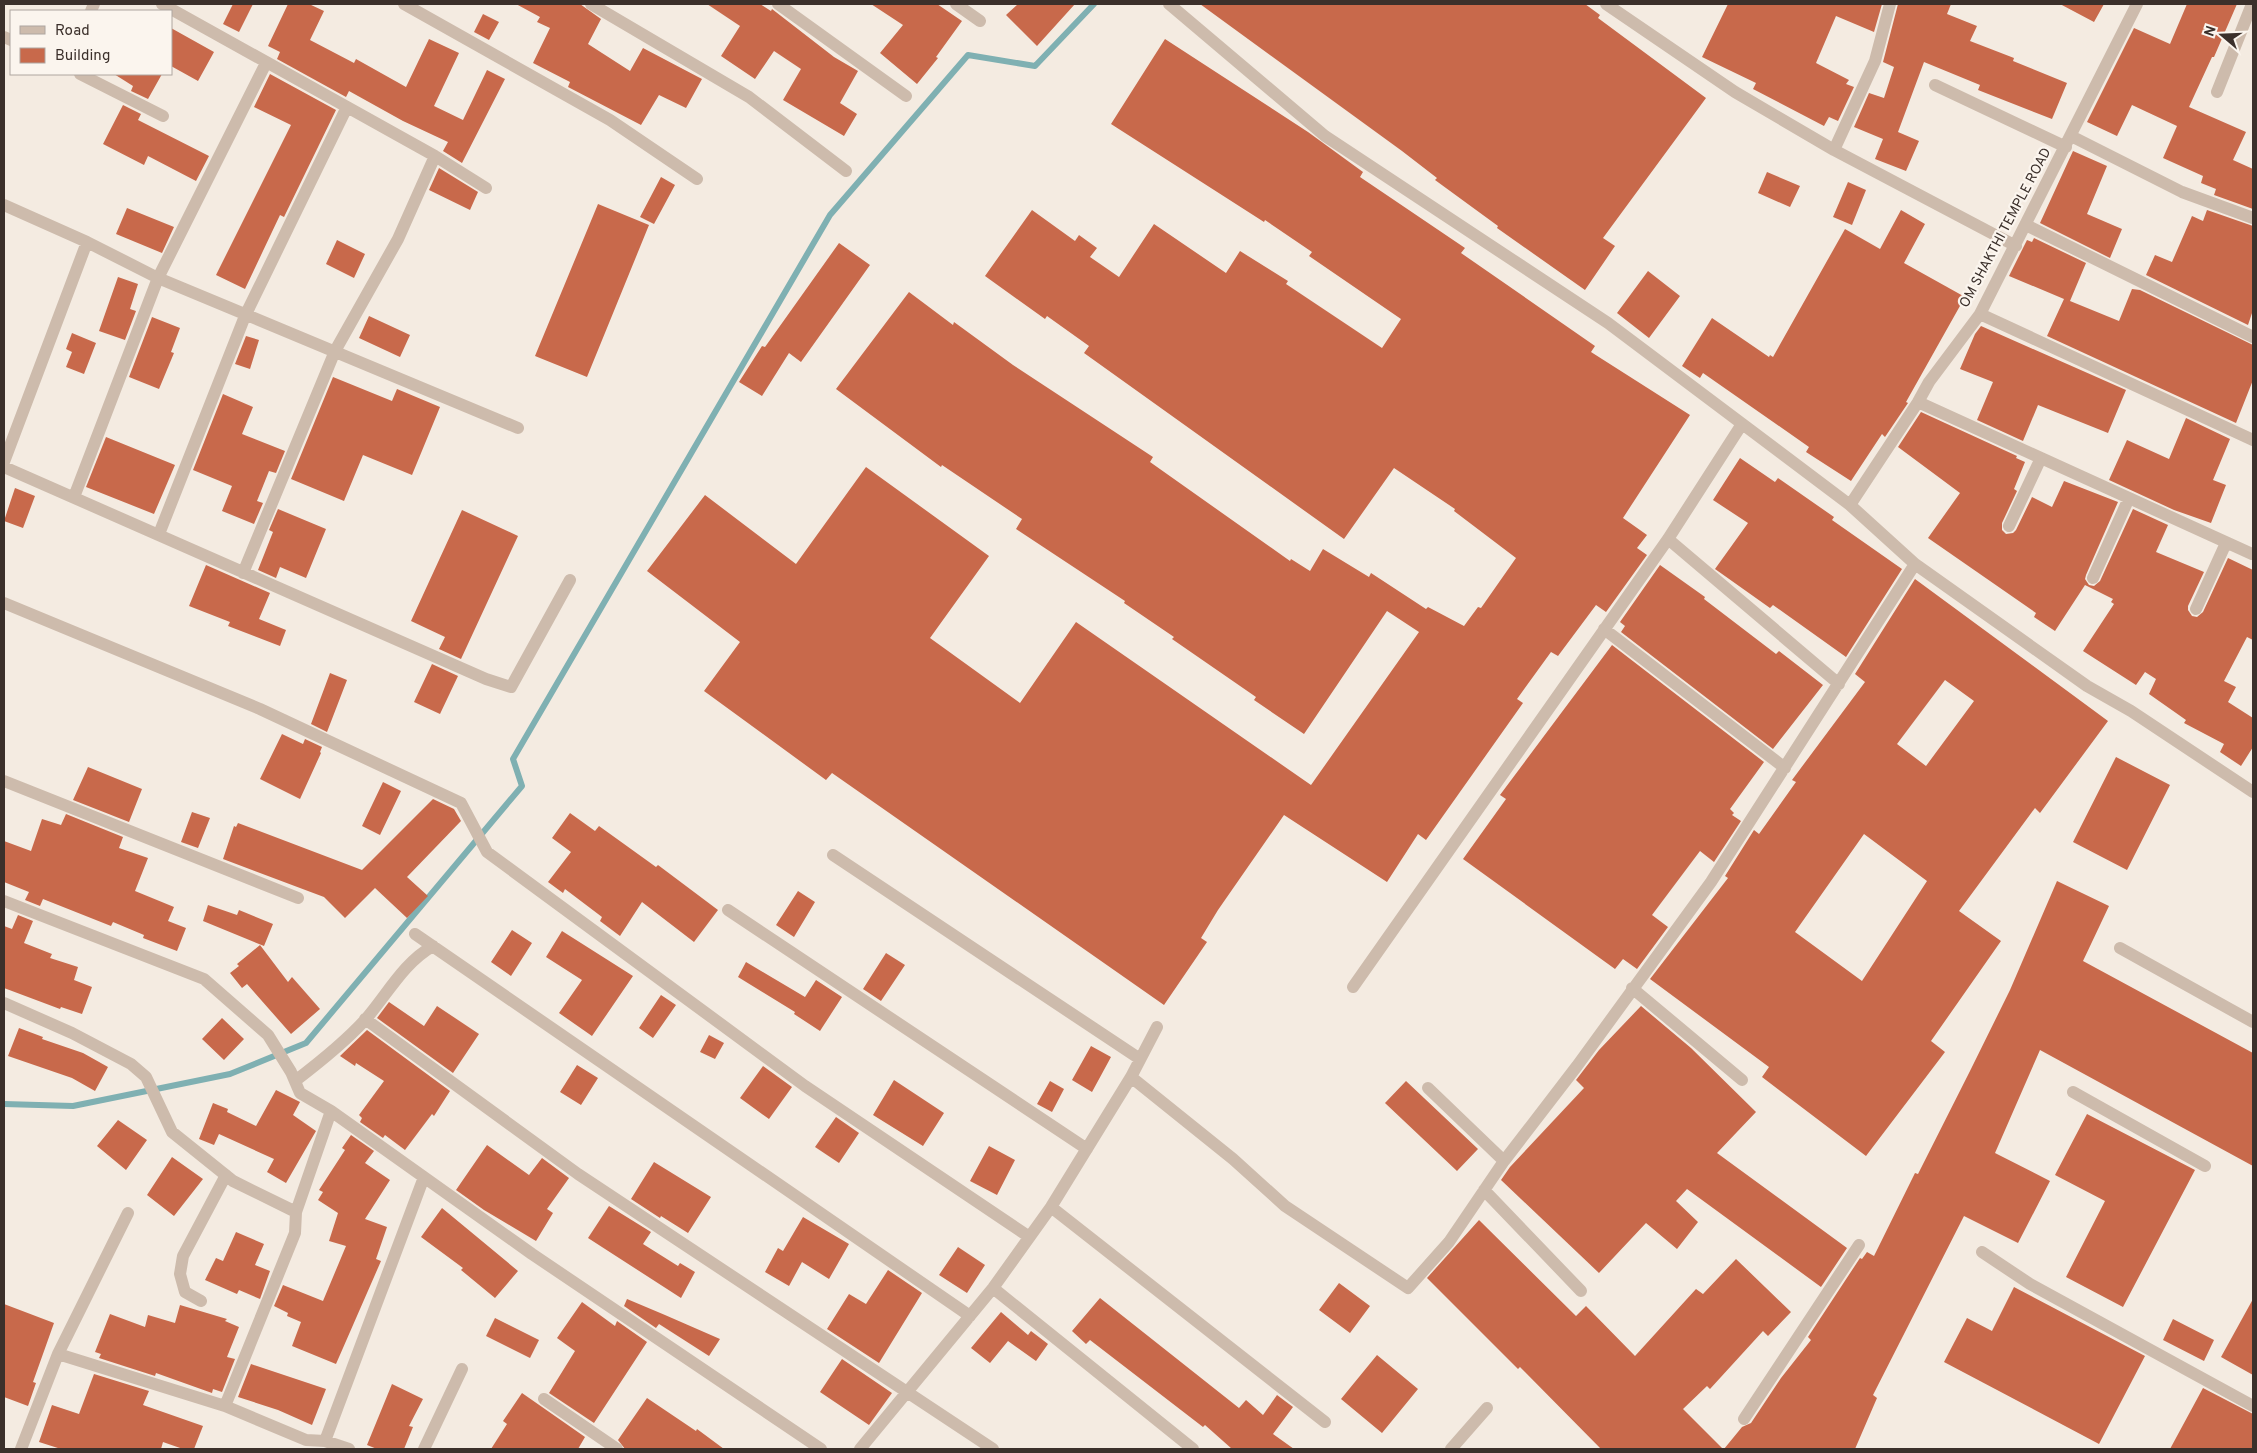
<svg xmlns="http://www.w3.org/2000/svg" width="2257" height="1453" font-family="Overpass,sans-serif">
<rect width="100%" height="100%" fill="#f4ebe1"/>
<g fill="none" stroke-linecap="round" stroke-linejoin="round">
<path stroke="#7fb0b2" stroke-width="6" d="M 4,1104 L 73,1106 L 230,1074 L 306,1043 L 522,786 L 513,759 L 830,215 L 968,55 L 1035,66 L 1094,4"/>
</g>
<path fill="#c8694b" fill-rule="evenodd" d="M 233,4 L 253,4 L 239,32 L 223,24 Z
M 288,4 L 309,4 L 324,11 L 310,40 L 354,63 L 356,59 L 406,87 L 429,39 L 459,53 L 434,106 L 463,120 L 487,70 L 505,79 L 462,163 L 443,151 L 448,142 L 403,121 L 349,91 L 346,97 L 277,59 L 280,52 L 268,46 Z
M 516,4 L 580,4 L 601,19 L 588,44 L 630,71 L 643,48 L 702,79 L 686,108 L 659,95 L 641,125 L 568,87 L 570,82 L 533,63 L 550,28 L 537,22 L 540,17 Z
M 707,4 L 760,4 L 771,11 L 772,9 L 834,57 L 858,71 L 840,103 L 857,114 L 844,136 L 783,100 L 801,69 L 774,51 L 755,79 L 721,56 L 740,26 Z
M 871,4 L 937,4 L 962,21 L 936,57 L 938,58 L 917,84 L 880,53 L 903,25 Z
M 1018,4 L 1075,4 L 1037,46 L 1006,15 Z
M 1200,4 L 1585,4 L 1600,15 L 1598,18 L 1706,98 L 1603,238 L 1615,246 L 1585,290 L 1497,228 L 1498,226 L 1435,180 L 1437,178 L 1402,151 Z
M 1728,4 L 1882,4 L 1874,32 L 1836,16 L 1816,63 L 1849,80 L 1846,84 L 1854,87 L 1838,121 L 1829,117 L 1824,126 L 1753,89 L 1756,83 L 1702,57 Z
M 1898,4 L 1951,4 L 1947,14 L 1977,26 L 1970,41 L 2014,58 L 2013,61 L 2067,83 L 2052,119 L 1978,90 L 1980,85 L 1924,62 L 1898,132 L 1919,141 L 1906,171 L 1875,159 L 1883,139 L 1854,127 L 1869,93 L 1884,98 L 1894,67 L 1883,62 Z
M 2060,4 L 2104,4 L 2094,22 Z
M 2187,4 L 2237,4 L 2214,57 L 2212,57 L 2189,107 L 2246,132 L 2233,160 L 2253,169 L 2253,209 L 2214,195 L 2216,189 L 2201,183 L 2203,176 L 2163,158 L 2177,126 L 2132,105 L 2117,136 L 2087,122 L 2134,28 L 2170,44 Z
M 483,14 L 499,22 L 489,40 L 474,32 Z
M 171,28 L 214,52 L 198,81 L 171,66 Z
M 1165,39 L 1308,132 L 1363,172 L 1360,177 L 1465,248 L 1461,253 L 1595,346 L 1591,352 L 1690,415 L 1623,518 L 1647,535 L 1637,548 L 1647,555 L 1606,612 L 1596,605 L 1558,656 L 1551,652 L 1517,699 L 1523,703 L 1426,840 L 1418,834 L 1387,882 L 1284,815 L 1218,910 L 1201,938 L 1207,942 L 1164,1005 L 832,773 L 826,780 L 704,691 L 740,642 L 647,571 L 705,495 L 796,564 L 866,467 L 989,556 L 930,638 L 1020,703 L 1076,622 L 1311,785 L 1419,632 L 1387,611 L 1304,734 L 1254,700 L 1256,697 L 1172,639 L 1174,637 L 1124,603 L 1125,601 L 1016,529 L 1022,519 L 942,465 L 941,467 L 836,389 L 909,292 L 953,325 L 954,322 L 1013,365 L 1153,457 L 1150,462 L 1290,561 L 1291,559 L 1310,571 L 1323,549 L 1369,577 L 1371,573 L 1426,609 L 1428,607 L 1464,626 L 1478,607 L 1481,608 L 1516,558 L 1454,511 L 1455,509 L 1394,468 L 1344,539 L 1084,353 L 1089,346 L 1047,316 L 1045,319 L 985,276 L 1032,210 L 1075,241 L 1079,235 L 1097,248 L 1090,257 L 1119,277 L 1154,224 L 1226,273 L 1240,251 L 1288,281 L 1286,284 L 1382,348 L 1401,319 L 1309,256 L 1312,252 L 1265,220 L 1264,222 L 1111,124 Z
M 114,74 L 162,74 L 148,99 L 131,91 L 133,86 Z
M 270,74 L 336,110 L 284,217 L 280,215 L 245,289 L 216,275 L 291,125 L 254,107 Z
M 123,105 L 141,114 L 138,120 L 209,156 L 196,181 L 148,156 L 144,165 L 103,144 Z
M 2073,151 L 2107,166 L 2087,214 L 2122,229 L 2110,258 L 2040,223 Z
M 439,168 L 478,192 L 470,210 L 429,190 Z
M 1767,172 L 1800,186 L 1790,207 L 1758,193 Z
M 661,177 L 675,185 L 654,224 L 640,217 Z
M 1848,182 L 1866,190 L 1852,225 L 1833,217 Z
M 598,204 L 649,225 L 587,377 L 535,356 Z
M 127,208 L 174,227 L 162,253 L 116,234 Z
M 1901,210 L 1925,224 L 1904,263 L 1965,297 L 1906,402 L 1908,403 L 1885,437 L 1882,434 L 1851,481 L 1806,452 L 1809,447 L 1703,373 L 1700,378 L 1682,366 L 1712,318 L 1769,357 L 1770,355 L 1773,357 L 1845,229 L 1880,249 Z
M 2207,210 L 2253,226 L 2253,310 L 2248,325 L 2146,275 L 2155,255 L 2172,262 L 2192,216 L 2203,221 Z
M 2034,238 L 2086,263 L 2070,301 L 2119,321 L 2132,289 L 2140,290 L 2253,345 L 2253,380 L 2236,423 L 2047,336 L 2064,299 L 2009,276 L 2027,240 L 2032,242 Z
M 337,240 L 365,254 L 354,278 L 326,264 Z
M 839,243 L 870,265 L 801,362 L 789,353 L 762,396 L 739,382 L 762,346 L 765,347 Z
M 1648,271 L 1680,296 L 1649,338 L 1617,313 Z
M 118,277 L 138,284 L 130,309 L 136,311 L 125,340 L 99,331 Z
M 369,316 L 410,335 L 400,357 L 359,338 Z
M 152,317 L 180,328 L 171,352 L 174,353 L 159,389 L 129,377 Z
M 1981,326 L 2126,390 L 2108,433 L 2038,405 L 2023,441 L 1977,420 L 1993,382 L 1960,369 L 1975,334 Z
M 72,333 L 96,343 L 84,374 L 66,367 L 72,352 L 66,349 Z
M 246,336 L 259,340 L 250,369 L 235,364 Z
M 333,377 L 392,401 L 397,389 L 440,407 L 412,475 L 363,455 L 344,501 L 291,479 Z
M 223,394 L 253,407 L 242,434 L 285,451 L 276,473 L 269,471 L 257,501 L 263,503 L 254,524 L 222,511 L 232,486 L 193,470 Z
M 1921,412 L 2017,456 L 2016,458 L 2025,462 L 2014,489 L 2017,491 L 2002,523 L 2002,530 L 2006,534 L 2013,533 L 2016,530 L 2032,497 L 2052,507 L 2064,481 L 2118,502 L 2086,575 L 2085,579 L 2089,585 L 2094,586 L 2100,581 L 2133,509 L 2168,525 L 2156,552 L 2204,572 L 2188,606 L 2188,610 L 2192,616 L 2197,617 L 2203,612 L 2228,558 L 2253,570 L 2253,640 L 2247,637 L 2224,681 L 2236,687 L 2228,702 L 2253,718 L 2253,747 L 2241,766 L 2220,752 L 2224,744 L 2184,723 L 2186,720 L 2149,694 L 2156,679 L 2145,672 L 2136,685 L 2083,651 L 2114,604 L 2111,602 L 2113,599 L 2085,585 L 2055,631 L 2034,617 L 2036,613 L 1928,538 L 1960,493 L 1898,447 Z
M 2186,418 L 2230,439 L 2213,480 L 2226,485 L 2211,523 L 2174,510 L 2109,480 L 2127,440 L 2169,459 Z
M 106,437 L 175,465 L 154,514 L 86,487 Z
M 1740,458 L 1775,482 L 1778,478 L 1834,517 L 1832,520 L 1902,569 L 1846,657 L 1773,605 L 1770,608 L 1715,569 L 1748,523 L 1713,500 Z
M 15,488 L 35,496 L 23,528 L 4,521 Z
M 278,509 L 326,529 L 306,578 L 280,567 L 276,578 L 258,570 L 273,532 L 269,530 Z
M 462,510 L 518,536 L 461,659 L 439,649 L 445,637 L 411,621 Z
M 206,565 L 270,593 L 259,619 L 286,630 L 280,646 L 228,626 L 230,622 L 189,606 Z
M 1660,565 L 1705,597 L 1704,599 L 1776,654 L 1779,651 L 1823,685 L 1773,749 L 1621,632 L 1625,626 L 1620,622 Z
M 1915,579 L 2108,721 L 2040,813 L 2035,808 L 1959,911 L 2001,941 L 1931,1041 L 1945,1052 L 1866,1156 L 1762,1077 L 1769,1067 L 1650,979 L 1728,878 L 1725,876 L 1754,830 L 1759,834 L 1796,782 L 1792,780 L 1865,682 L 1855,674 ZM 1945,680 L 1974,701 L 1926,766 L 1897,744 ZM 1864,834 L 1927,881 L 1862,981 L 1795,932 Z
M 1612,645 L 1764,762 L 1730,809 L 1734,813 L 1732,815 L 1741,821 L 1714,862 L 1700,851 L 1652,915 L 1668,927 L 1637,969 L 1623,959 L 1615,969 L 1463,859 L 1506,799 L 1500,795 Z
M 432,664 L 458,676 L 440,714 L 414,702 Z
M 330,673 L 347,680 L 327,732 L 311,724 Z
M 282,734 L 303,744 L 305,739 L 322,747 L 320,752 L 321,753 L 300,799 L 260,779 Z
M 2116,757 L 2170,785 L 2127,870 L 2073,842 Z
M 88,767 L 142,789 L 129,822 L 73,800 Z
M 383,782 L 401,791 L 380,835 L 362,826 Z
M 433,799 L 454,809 L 461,821 L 407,877 L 428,896 L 407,918 L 375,888 L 345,918 L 324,897 L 223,859 L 234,826 L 236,827 L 238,823 L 362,870 Z
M 192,812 L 210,818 L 198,848 L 181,842 Z
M 570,813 L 595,831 L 599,826 L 656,867 L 658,865 L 718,910 L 694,942 L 642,902 L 620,936 L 600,921 L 602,917 L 565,889 L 563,893 L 548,882 L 571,852 L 552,838 Z
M 66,814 L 123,837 L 119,848 L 148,858 L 135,891 L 174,907 L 168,921 L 186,928 L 177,951 L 143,938 L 144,935 L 113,922 L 111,926 L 43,899 L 40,906 L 25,900 L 29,892 L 4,882 L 4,841 L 31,851 L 42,819 L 61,825 Z
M 2057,881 L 2109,906 L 2083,961 L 2253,1053 L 2253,1166 L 2040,1050 L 1995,1153 L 2050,1181 L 2018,1243 L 1964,1216 L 1873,1395 L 1877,1398 L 1855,1449 L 1724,1449 L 1742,1427 L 1751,1423 L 1781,1378 L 1811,1340 L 1808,1337 L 1860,1258 L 1862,1259 L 1867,1252 L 1874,1256 L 1915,1173 L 1918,1174 L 1970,1071 L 2010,990 Z
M 798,891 L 815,902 L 794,937 L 776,925 Z
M 208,905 L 237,915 L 239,910 L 273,924 L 264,946 L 203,921 Z
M 18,915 L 33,921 L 24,943 L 52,954 L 50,958 L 78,967 L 74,980 L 92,987 L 82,1014 L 61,1007 L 60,1009 L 4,988 L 4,926 L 12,929 Z
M 512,930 L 532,943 L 511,976 L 491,962 Z
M 562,931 L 633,976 L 592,1036 L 559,1013 L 582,980 L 546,957 Z
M 260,945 L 288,982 L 292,977 L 320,1009 L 291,1034 L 247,984 L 242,988 L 230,973 L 239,966 L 237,964 Z
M 886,953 L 905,965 L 881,1001 L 863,989 Z
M 746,962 L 805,997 L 816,980 L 842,997 L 820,1031 L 794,1014 L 795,1012 L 738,977 Z
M 661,995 L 676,1005 L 653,1038 L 639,1028 Z
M 389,1002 L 424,1026 L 437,1006 L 479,1034 L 453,1073 L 377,1018 Z
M 1641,1006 L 1691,1048 L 1756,1112 L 1717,1153 L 1847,1248 L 1821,1287 L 1687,1189 L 1676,1201 L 1698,1222 L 1677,1249 L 1646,1223 L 1599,1273 L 1501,1180 L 1510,1167 L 1584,1088 L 1576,1080 L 1599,1050 Z
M 222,1018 L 244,1039 L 224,1060 L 202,1039 Z
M 19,1028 L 43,1037 L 42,1039 L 83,1053 L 108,1067 L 95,1091 L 72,1078 L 8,1056 Z
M 367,1030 L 450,1091 L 434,1116 L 432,1114 L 405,1150 L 385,1135 L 383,1138 L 360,1122 L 362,1118 L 359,1115 L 384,1081 L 356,1063 L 355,1066 L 340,1056 Z
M 709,1035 L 724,1043 L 715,1059 L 700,1052 Z
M 1091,1046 L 1111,1057 L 1092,1092 L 1072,1080 Z
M 577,1065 L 598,1078 L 581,1105 L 560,1092 Z
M 763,1066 L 792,1087 L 769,1119 L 740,1098 Z
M 894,1080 L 944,1113 L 923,1146 L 873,1115 Z
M 1050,1081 L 1064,1089 L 1052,1112 L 1037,1104 Z
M 1406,1081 L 1478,1149 L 1457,1171 L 1385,1103 Z
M 276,1090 L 300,1102 L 293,1115 L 316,1131 L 286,1183 L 267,1172 L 274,1159 L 219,1134 L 214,1145 L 199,1139 L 213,1103 L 228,1109 L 227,1112 L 256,1126 Z
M 2087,1114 L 2195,1170 L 2123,1307 L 2066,1277 L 2105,1201 L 2055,1175 Z
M 836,1117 L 859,1133 L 839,1163 L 815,1147 Z
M 118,1120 L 147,1140 L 126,1170 L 97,1146 Z
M 351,1135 L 374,1151 L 365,1163 L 390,1180 L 365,1219 L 387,1227 L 376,1259 L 381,1261 L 336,1364 L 292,1346 L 301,1322 L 287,1316 L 288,1313 L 274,1306 L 283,1285 L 323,1301 L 346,1246 L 329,1241 L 338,1213 L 318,1200 L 323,1192 L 319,1190 L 345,1150 L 342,1148 Z
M 487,1145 L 529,1175 L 542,1158 L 569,1178 L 547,1209 L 553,1213 L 536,1241 L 484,1210 L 456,1190 Z
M 989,1146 L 1015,1160 L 997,1195 L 970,1181 Z
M 172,1157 L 203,1179 L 174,1216 L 147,1195 Z
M 654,1162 L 711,1197 L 688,1233 L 661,1216 L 660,1218 L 631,1199 Z
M 609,1206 L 651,1232 L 643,1244 L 678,1266 L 680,1263 L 695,1272 L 681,1298 L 588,1238 Z
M 442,1208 L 518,1271 L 495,1298 L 461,1270 L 463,1268 L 421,1237 Z
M 803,1217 L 849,1244 L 829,1279 L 802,1262 L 789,1286 L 765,1272 L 778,1248 L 783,1251 Z
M 1479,1220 L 1576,1316 L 1586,1306 L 1635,1356 L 1696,1289 L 1703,1294 L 1736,1259 L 1791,1312 L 1768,1336 L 1763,1331 L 1710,1389 L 1707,1386 L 1683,1409 L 1723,1449 L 1601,1449 L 1520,1367 L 1518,1369 L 1427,1278 Z
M 236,1232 L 264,1244 L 255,1265 L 270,1271 L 260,1299 L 239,1290 L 237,1294 L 205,1280 L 216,1258 L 223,1261 Z
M 958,1247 L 985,1265 L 967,1293 L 939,1275 Z
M 888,1270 L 922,1293 L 879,1363 L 827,1329 L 849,1294 L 866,1304 Z
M 1339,1283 L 1370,1306 L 1350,1333 L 1319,1310 Z
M 2014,1287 L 2145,1356 L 2099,1444 L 1944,1362 L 1967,1318 L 1992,1331 Z
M 1100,1298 L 1239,1408 L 1246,1400 L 1263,1415 L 1277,1395 L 1293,1407 L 1273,1434 L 1294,1449 L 1232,1449 L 1205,1425 L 1203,1427 L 1090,1340 L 1086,1344 L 1072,1331 Z
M 627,1299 L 665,1315 L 720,1339 L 709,1356 L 659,1324 L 656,1328 L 624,1306 Z
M 2253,1299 L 2253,1375 L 2221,1357 Z
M 582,1302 L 615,1326 L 617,1321 L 647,1342 L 594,1423 L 549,1393 L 575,1351 L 557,1338 Z
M 4,1304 L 54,1323 L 33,1382 L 36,1383 L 28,1406 L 4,1397 Z
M 180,1305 L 227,1319 L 225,1321 L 239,1327 L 227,1357 L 235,1359 L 222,1392 L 213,1389 L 212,1393 L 156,1373 L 155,1376 L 99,1358 L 101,1354 L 95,1352 L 110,1314 L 145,1327 L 148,1315 L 175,1323 Z
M 1001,1312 L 1028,1335 L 1031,1331 L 1048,1344 L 1036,1361 L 1008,1341 L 990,1363 L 971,1348 Z
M 495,1318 L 539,1340 L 530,1358 L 486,1336 Z
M 2173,1319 L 2214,1340 L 2204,1361 L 2163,1340 Z
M 1377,1355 L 1418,1389 L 1382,1433 L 1341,1399 Z
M 842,1359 L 892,1393 L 869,1425 L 820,1392 Z
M 251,1364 L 326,1389 L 312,1425 L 278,1410 L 238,1397 Z
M 94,1374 L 149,1391 L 143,1405 L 203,1426 L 194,1449 L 183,1449 L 163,1442 L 161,1449 L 61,1449 L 39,1442 L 52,1405 L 79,1414 Z
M 392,1384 L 423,1399 L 409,1426 L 413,1427 L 404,1449 L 377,1449 L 367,1445 Z
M 2203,1388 L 2253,1414 L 2253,1449 L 2170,1449 Z
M 522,1393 L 585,1437 L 578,1449 L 491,1449 L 507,1424 L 503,1421 Z
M 647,1398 L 696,1431 L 697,1429 L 724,1449 L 625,1449 L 618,1440 Z"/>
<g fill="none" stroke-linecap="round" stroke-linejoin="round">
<path stroke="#cdbbac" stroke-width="12" d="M 162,4 L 435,156 L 398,239 L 335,351 L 243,573
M 404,4 L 610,120 L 697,179
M 591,4 L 749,97 L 846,171
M 778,4 L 906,96
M 956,4 L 980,21
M 1169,4 L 1325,136 L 1608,323 L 1850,505 L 1915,564 L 2087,686 L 2131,711 L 2253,792
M 1606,4 L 1735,92 L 1834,150 L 2016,246
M 91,11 L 94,4
M 4,37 L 11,40
M 80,74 L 163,116
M 1935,85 L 2066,147
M 2217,92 L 2252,4
M 2071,136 L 2182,192 L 2253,218
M 1834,150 L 1875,61 L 1890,4
M 435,156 L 486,188
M 4,205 L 87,242 L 158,278 L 518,428
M 2026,225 L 2253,337
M 1980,314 L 2253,440
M 1918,402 L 2252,554
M 4,462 L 87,242
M 4,467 L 486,679 L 511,687 L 570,580
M 74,497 L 158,278 L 266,63
M 1850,505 L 1918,402 L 1929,382 L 1980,314 L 2137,4
M 2009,526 L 2041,458
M 159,534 L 245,316 L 347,107
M 1668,539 L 1839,684
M 2093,578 L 2129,498
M 4,603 L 260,709 L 461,803 L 487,852 L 805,1086 L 1028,1236
M 2196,609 L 2226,543
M 1604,629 L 1785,768
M 4,781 L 298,898
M 833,855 L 1140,1059
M 4,901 L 204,979 L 268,1035 L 291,1072 L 300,1093 L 331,1111 L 532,1254 L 821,1449
M 728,910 L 1087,1149
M 415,934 L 970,1316
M 2120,948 L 2253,1022
M 1353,987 L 1668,539 L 1742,424
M 1632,988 L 1742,1080
M 4,1003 L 72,1033 L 131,1064 L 146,1077 L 172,1132 L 233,1181 L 296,1212
M 365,1019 L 578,1174 L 993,1449
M 1131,1077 L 1157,1027
M 295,1081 C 320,1062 344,1043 365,1020 C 387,995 403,963 433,946
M 1428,1088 L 1504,1161
M 2073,1092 L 2205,1166
M 1484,1190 L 1581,1291
M 1051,1207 L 1325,1422
M 1982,1252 L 2030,1284 L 2253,1406
M 993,1288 L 1193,1449
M 201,1301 L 185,1292 L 180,1274 L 183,1256 L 226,1175
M 58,1354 L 225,1406 L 306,1440 L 325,1441 L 349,1449
M 544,1399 L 617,1449
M 225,1406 L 295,1233 L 296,1212 L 331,1111
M 1744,1419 L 1859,1245
M 325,1441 L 424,1177
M 21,1449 L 58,1354 L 128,1213
M 424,1449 L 462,1369
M 860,1449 L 993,1288 L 1051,1207 L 1131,1077 L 1233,1159 L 1285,1206 L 1408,1288 L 1449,1242 L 1504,1161 L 1577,1066 L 1711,882 L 1915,564
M 1451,1449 L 1487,1408"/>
</g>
<g text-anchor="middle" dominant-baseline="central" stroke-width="4.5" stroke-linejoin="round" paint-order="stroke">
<g font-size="14" fill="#3b302b" stroke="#fbf5ee">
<text transform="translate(2006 228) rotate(-62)">OM SHAKTHI TEMPLE ROAD</text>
</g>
</g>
<rect width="2257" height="1453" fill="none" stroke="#3b302b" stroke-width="10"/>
<rect x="10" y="10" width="162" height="65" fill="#fbf5ee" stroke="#aea6a0"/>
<rect x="20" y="26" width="25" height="8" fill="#cdbbac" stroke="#aea6a0"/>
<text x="55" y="35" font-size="15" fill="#3b302b">Road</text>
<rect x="20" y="48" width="25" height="15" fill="#c8694b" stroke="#aea6a0"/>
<text x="55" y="60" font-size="15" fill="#3b302b">Building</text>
<g transform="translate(2222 35) rotate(289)" stroke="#fbf5ee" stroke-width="4" paint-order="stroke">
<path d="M0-4L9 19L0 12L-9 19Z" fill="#3b302b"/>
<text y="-8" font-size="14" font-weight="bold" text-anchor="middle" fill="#3b302b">N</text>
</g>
</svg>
